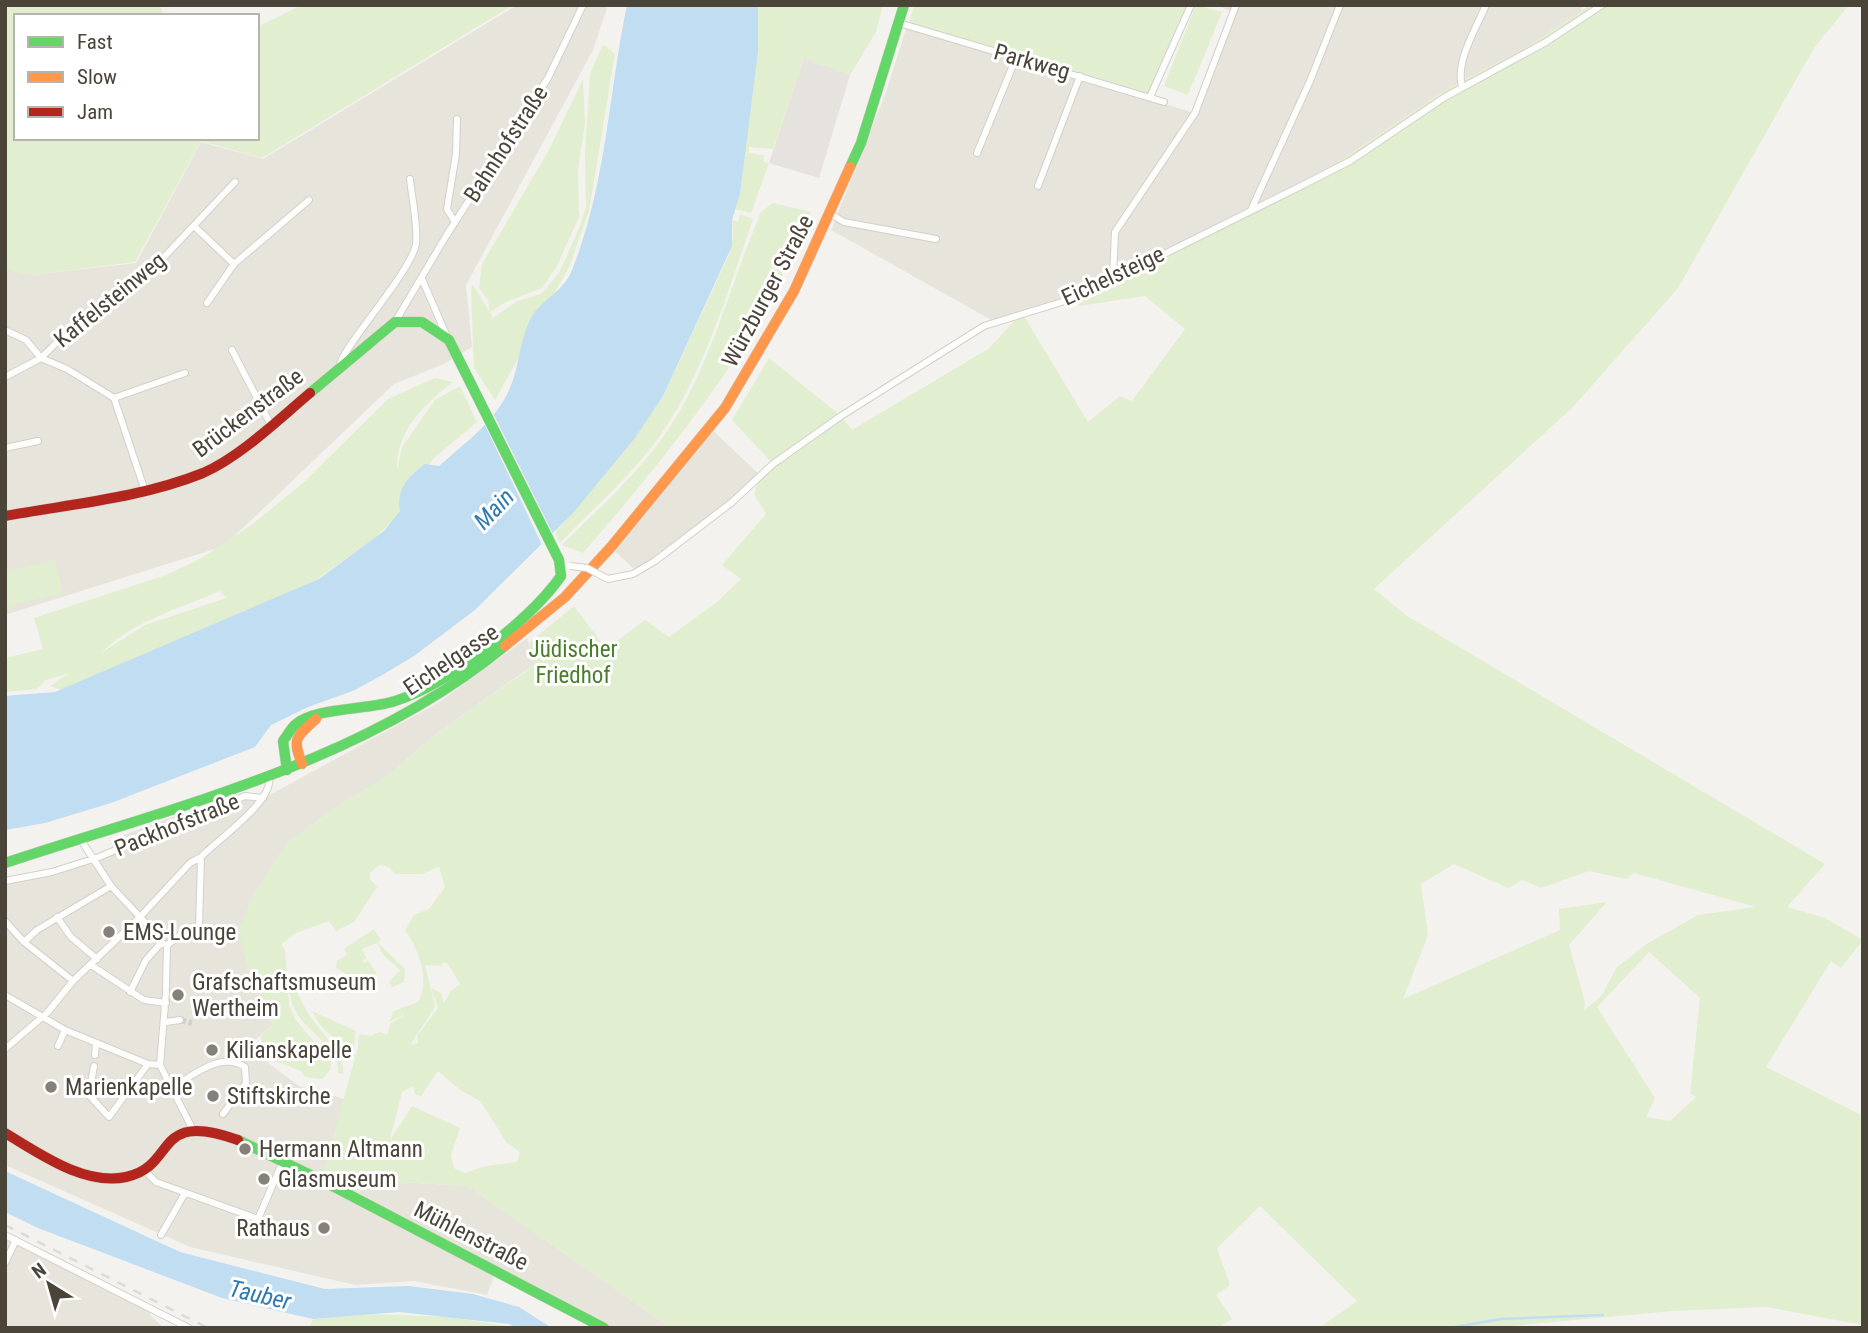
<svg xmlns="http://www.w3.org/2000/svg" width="1868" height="1333" font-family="'Roboto Condensed',sans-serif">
<rect width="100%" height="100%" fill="#f4f2ee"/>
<path fill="#e7e4dc" d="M 517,5 L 608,5 L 593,50 L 466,285 L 472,347 L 444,364 L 394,384 L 224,546 L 5,615 L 5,268 L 32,275 L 136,263 L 201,142 L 263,159 Z
M 1216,5 L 1583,5 L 1581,11 L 1522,50 L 1450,87 L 1307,183 L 1078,297 L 995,322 L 831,230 L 885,95 L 906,29 L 915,28 L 1194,113 L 1233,12 Z
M 710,428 L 760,475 L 731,503 L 637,572 L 611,547 Z
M 527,638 L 535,664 L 437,733 L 386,777 L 338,806 L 287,843 L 253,896 L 248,970 L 273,1025 L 247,1047 L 299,1086 L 345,1099 L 323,1174 L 359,1192 L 384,1173 L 400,1182 L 468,1186 L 671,1328 L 604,1328 L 496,1272 L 487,1295 L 414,1281 L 355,1285 L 190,1247 L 5,1165 L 5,881 L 99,857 L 245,796 L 264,798 L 438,703 Z
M 5,1235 L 150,1309 L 150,1315 L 164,1328 L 5,1328 Z"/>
<path fill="#e1eecf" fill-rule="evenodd" d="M 5,5 L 159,5 L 165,16 L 16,16 L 16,138 L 257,138 L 257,27 L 302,5 L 513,5 L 262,158 L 201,141 L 135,262 L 32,275 L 5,268 Z
M 758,5 L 883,5 L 876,32 L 850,75 L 804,58 L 773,149 L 749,147 L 749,153 L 764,155 L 763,162 L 769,163 L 751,213 L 735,209 L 740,194 L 758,33 Z
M 914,5 L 1191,5 L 1150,97 L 934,34 L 909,23 Z
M 1196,5 L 1222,12 L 1188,95 L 1164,86 Z
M 1590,5 L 1849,5 L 1814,48 L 1678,288 L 1573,407 L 1374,589 L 1407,616 L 1825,864 L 1787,907 L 1825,918 L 1863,940 L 1841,968 L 1831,961 L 1766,1067 L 1863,1116 L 1863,1325 L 1766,1307 L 1672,1311 L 1490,1328 L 1319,1328 L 1357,1301 L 1260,1206 L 1217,1248 L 1230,1285 L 1216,1295 L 1232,1319 L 1218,1328 L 671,1328 L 468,1186 L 400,1182 L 384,1173 L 359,1192 L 323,1173 L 355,1058 L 321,1026 L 312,1011 L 356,1031 L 353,1054 L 357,1055 L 359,1034 L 371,1036 L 380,1032 L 387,1035 L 390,1024 L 408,1012 L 389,1022 L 394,1011 L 418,1002 C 431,981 418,948 405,930 L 414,915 L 429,909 L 445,887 L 439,867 L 422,874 L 395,874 L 389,867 L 379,865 L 370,873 L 370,879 L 377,887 L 354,922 L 336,931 L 329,921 L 296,933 L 281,944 L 285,950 L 289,1005 L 295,1019 L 331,1062 L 330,1070 L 322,1079 L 305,1077 L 301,1071 L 273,1060 L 260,1037 L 273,1025 L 248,970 L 238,931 L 253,896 L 287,843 L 338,806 L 386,777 L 437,733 L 535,665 L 529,643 L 574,606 L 606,649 L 645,620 L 669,637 L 717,602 L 741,579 L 722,565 L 766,514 L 754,494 L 760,475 L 773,464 L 732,420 L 769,358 L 841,416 L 852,430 L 988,349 L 1022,313 L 1088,422 L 1120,396 L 1132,401 L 1185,329 L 1145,296 L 1079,306 L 1078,297 L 1307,183 L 1450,87 L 1522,50 ZM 1454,864 L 1508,888 L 1522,880 L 1541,888 L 1589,871 L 1626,879 L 1634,873 L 1756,907 L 1698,915 L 1648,943 L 1617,967 L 1602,995 L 1584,1011 L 1585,1002 L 1569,945 L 1607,902 L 1559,909 L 1560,930 L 1403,999 L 1428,935 L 1421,884 ZM 1649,952 L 1700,998 L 1690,1093 L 1696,1097 L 1670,1121 L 1646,1117 L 1655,1098 L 1597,1007 ZM 443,962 L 448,964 L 460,984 L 451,991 L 444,1003 L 441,993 L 431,988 L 438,1008 L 417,1036 L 418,1043 L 410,1045 L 435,1007 L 425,965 L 442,966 ZM 438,1071 L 460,1090 L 480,1101 L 507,1143 L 520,1152 L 517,1162 L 486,1166 L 465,1173 L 454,1168 L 451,1155 L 460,1128 L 412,1106 L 390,1140 L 402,1092 L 413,1086 L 415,1094 L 421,1096 Z
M 603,44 L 615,54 L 589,211 L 569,267 L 495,400 L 474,368 L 471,289 L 473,285 L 490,312 L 488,300 L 479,288 L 482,264 L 549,150 L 583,79 L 585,123 L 578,170 L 579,217 L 557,266 L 542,288 L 506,302 L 490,312 L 493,318 L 517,301 L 541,294 L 559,273 L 580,226 L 586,207 L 585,154 L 590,74 Z
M 773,203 L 811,212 C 792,254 774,297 749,337 C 701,413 642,485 583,553 L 562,545 C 598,509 640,472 668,430 C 710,368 728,291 757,222 L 761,212 Z
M 740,214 L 753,219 C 730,286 705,368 666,427 C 638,470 595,506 560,543 L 555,533 L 635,438 L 663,396 L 728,257 L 733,237 L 732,220 L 738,222 Z
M 435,378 L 453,382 C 424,404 396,431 397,469 L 402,447 L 435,400 L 460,386 L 477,422 L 434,458 L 395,518 L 375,538 L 316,580 L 126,668 L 67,692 L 50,686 L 70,673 L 46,680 L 37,689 L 5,692 L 5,658 L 43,649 L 34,618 L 166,575 L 200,559 L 250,526 L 303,483 L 388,399 ZM 220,591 L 226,598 L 145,625 L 101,653 C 134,620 179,609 220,591 Z
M 55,560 L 63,593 L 5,607 L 5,572 Z
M 374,929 L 381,940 L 378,943 L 405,969 L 404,982 L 392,987 L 389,982 L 400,970 L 384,956 L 377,943 L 362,949 L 366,958 L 362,961 L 365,963 L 368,960 L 376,973 L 373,979 L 361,973 L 355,979 L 336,968 L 337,961 L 347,955 L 344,949 Z
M 288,977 L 294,977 C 298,1019 347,1047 343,1074 L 338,1073 C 341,1048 306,1032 295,1010 C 290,1000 289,989 288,977 Z
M 370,1314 L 450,1317 L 517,1328 L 309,1328 L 313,1319 Z"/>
<path fill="#e6e3df" d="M 804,58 L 850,75 L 819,178 L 769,163 Z
M 223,799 L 226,804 L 205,815 L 207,820 L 186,831 L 155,844 L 151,835 L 114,849 L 110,840 Z"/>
<path fill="#c0ddf1" d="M 627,5 L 758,5 L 758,51 L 740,194 L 732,220 L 732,246 L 663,396 L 635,438 L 573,513 L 475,610 L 414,656 L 384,674 L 355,690 L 308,707 L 271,725 L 255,747 L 111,803 L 45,823 L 5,830 L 5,696 L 55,692 L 319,579 L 384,531 L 400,511 C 396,489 408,477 425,464 L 439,466 C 465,443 496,421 510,388 C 519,367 519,344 529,322 C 538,301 563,293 572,270 C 607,182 608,96 627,5 Z
M 5,1171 L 180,1252 L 325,1289 L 408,1286 L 473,1294 L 519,1307 L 552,1328 L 517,1328 L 509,1324 L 399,1312 L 313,1319 L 222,1298 L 38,1228 L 5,1212 Z"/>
<path fill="#f4f2ee" d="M 492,411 L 555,538 L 544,549 L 483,421 Z"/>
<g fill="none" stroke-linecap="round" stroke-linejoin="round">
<path stroke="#c0ddf1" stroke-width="2.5" d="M 1449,1328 L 1501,1319 L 1603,1315"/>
<path stroke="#d2cfca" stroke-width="6" stroke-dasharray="6 3" stroke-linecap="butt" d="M 180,1020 L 192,1023"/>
<g stroke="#d2d0cb" stroke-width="8">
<path id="street" d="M 899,23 L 1164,102
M 1462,87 C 1455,61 1476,29 1486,5
M 1150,97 L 1191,5
M 977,153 L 1016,58
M 1038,186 L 1080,76
M 1251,210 L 1310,81 L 1340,5
M 831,214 L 844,222 L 936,239
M 455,222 L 447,209 L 456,154 L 457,119
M 194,226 L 234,264
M 1113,278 L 1115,232 L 1195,113 L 1236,5
M 422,279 L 448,339
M 207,303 L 234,264 L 309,200
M 395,322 L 446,236 L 548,78 L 583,5
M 5,330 L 26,340 L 41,358
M 232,350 L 271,425
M 41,358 L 67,369 L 114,398 L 145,491
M 340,366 C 338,352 411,273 416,244 C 418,225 412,199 410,179
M 5,377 L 41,358 L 55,344 L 148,274 L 235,182
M 114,398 L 185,373
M 5,448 L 38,441
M 602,576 L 608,579 L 633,574 L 655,561 L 731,503 L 773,464 L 841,416 L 984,326 L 1078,297 L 1307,183 L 1350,161 L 1445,97 L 1546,42 L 1602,5
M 81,840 L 111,886 L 154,932 L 161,943 L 167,945
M 5,881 L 52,872 L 99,857 L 245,796 L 263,798
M 57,917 L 71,937 L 97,959
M 5,921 L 24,942 L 73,981
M 24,942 L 37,930 L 111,886
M 91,965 L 144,1000 L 166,1003
M 166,988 L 167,945 L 186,931 L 199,928 L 201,857
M 130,992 L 146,960 L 161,943
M 5,995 L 65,1030 L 148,1064 L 160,1065
M 166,1022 L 180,1020
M 58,1046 L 65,1030
M 5,1049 L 47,1013 L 73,981 L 140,917 L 190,863 L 201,857 C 218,839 275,801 269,776
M 95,1055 L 96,1043
M 160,1065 L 166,992
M 160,1065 L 193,1130
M 94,1066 L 89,1095 L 109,1117 L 148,1064
M 173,1087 C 194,1075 221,1051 245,1067 L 246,1083 L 223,1114
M 143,1169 L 156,1182 L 258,1219 L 283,1161
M 5,1235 L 189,1328
M 161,1235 L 185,1193
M 5,1263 L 16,1240"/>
</g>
<g stroke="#d3cfc5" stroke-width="11">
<path id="fast" d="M 850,167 L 861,143 L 904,5
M 287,770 L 283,741 C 287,736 291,728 296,724 C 316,707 369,710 395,701 C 447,685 530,620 561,576 L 559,560 L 449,340 L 422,322 L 395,322 L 310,393
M 5,863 C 176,806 363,763 505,646
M 238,1140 L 323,1181 L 604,1328"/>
</g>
<g stroke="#d3cfc5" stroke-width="11">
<path id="slow" d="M 505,646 L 565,597 L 611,547 L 725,408 L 794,291 L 850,167
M 302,764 C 292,738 296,737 316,719"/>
</g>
<g stroke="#d3cfc5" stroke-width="11">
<path id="jam" d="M 5,516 C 71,504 141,498 203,473 C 240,457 279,419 310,393
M 5,1133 C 39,1153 84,1186 126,1177 C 178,1166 152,1109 238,1140"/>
</g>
<use href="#street" stroke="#fdfdfc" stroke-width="6"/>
<use href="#fast" stroke="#63d668" stroke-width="10"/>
<use href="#slow" stroke="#ff974d" stroke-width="10"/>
<use href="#jam" stroke="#b3261e" stroke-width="10"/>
<path stroke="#dbdbda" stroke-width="2.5" stroke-dasharray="9 9" stroke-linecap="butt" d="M 5,1225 L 208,1328"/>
<g stroke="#d2d0cb" stroke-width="8" stroke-linecap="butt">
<path id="street-bridge" d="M 570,566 L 587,568 L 602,576"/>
</g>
<use href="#street-bridge" stroke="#fdfdfc" stroke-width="6"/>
</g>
<g fill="#868178" stroke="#fff" stroke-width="2.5">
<circle cx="109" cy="932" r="7"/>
<circle cx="178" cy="995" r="7"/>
<circle cx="212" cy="1050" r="7"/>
<circle cx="51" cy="1087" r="7"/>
<circle cx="213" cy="1096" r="7"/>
<circle cx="245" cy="1149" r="7"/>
<circle cx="264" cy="1179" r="7"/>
<circle cx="324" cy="1228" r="7"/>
</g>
<g text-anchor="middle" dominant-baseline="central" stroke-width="6" stroke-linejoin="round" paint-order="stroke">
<g font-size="23" fill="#4b4439" stroke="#fff">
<text transform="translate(1032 62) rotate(16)">Parkweg</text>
<text transform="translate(506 144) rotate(-57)">Bahnhofstraße</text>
<text transform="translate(1113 276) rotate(-25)">Eichelsteige</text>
<text transform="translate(768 291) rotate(-62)">Würzburger Straße</text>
<text transform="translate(110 300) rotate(-39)">Kaffelsteinweg</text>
<text transform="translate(248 413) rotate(-37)">Brückenstraße</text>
<text transform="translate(451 660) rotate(-34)">Eichelgasse</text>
<text transform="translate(177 825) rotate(-22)">Packhofstraße</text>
<text transform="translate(471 1236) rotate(27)">Mühlenstraße</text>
</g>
<g font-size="23" fill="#4a7f2a" stroke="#fff">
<text x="573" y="649">Jüdischer<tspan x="573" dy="26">Friedhof</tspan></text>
</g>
<g font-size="23" fill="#4b4439" stroke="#fff" text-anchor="start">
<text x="123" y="932">EMS-Lounge</text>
<text x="192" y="982">Grafschaftsmuseum<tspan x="192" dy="26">Wertheim</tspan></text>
<text x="226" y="1050">Kilianskapelle</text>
<text x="65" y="1087">Marienkapelle</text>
<text x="227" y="1096">Stiftskirche</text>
<text x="259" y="1149">Hermann Altmann</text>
<text x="278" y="1179">Glasmuseum</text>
<text x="310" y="1228" text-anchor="end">Rathaus</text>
</g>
<g font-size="24" font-style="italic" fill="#2e7ab2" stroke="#fff">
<text transform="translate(494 509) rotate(-46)">Main</text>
<text transform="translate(260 1295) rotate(13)">Tauber</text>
</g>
</g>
<rect width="1868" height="1333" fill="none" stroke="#4b4439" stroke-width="14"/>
<rect x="14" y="14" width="245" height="126" fill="#ffffff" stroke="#b7b4b0" stroke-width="2"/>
<rect x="28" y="37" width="35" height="10" fill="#63d668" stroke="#b7b4b0" stroke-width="2"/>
<text x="77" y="49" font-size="21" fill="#4b4439">Fast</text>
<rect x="28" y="72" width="35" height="10" fill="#ff974d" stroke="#b7b4b0" stroke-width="2"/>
<text x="77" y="84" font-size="21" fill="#4b4439">Slow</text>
<rect x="28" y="107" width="35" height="10" fill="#b3261e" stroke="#b7b4b0" stroke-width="2"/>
<text x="77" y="119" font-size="21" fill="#4b4439">Jam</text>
<g transform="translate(49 1284) rotate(323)" stroke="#ffffff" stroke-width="5" paint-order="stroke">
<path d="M0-5L12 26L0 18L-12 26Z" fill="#4b4439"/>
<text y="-10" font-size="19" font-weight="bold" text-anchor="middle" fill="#4b4439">N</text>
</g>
</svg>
